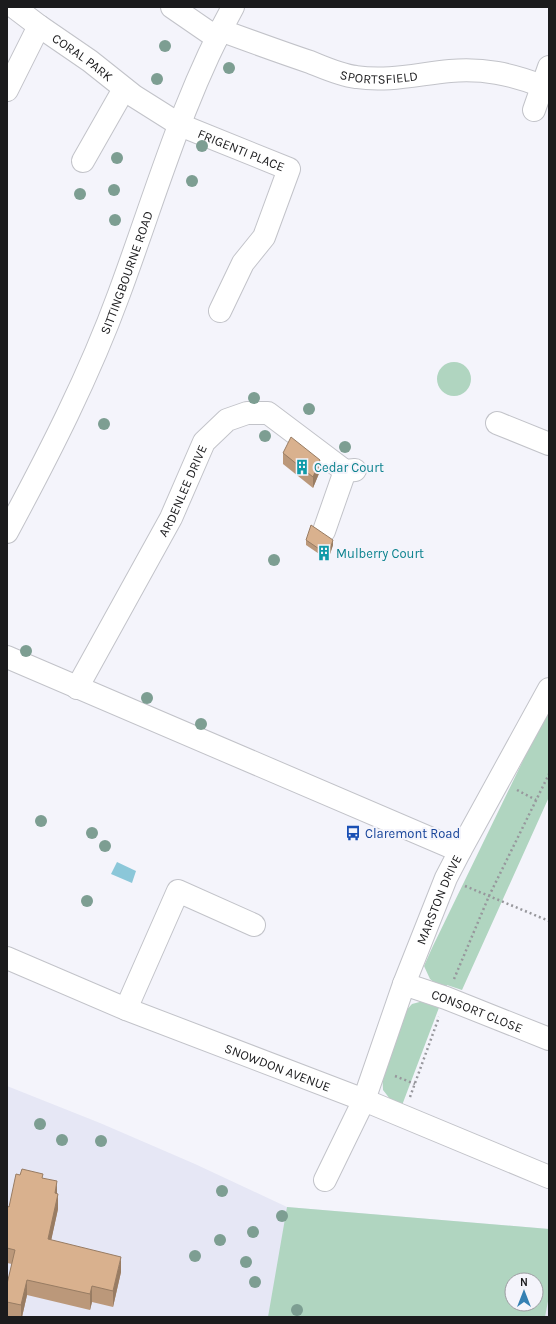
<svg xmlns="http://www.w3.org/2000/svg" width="556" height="1324" font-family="Karla,sans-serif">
<rect width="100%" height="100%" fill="#f4f4fb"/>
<path fill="#e6e7f5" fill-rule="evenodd" d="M 7,1086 L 100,1123 L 195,1164 L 287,1207 L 549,1229 L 549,1317 L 7,1317 ZM 512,1280 L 536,1280 L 536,1304 L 512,1304 Z"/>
<path fill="#b0d5c0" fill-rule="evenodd" d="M437 379a17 17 0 1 1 34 0a17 17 0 1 1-34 0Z
M 549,707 L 549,797 L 462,990 L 447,985 L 445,991 L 430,979 L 424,966 L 432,948 Z
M 427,1000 L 440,1005 L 401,1108 L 390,1099 L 383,1090 L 382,1070 L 402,1015 L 412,1004 Z
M 287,1207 L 549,1229 L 549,1296 L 545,1317 L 268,1317 ZM 512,1280 L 536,1280 L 536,1304 L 512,1304 Z"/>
<path fill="#8bc7d9" d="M 117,862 L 136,871 L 132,883 L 111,874 Z"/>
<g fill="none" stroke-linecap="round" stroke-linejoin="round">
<g stroke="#c2c3c9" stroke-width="24">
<g id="minor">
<path id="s1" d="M 14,7 L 39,26 L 90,61 L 134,96 L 180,125 L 289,169 L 264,237 L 243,263 L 220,311"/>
<path d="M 172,7 L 217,38"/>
<path id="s2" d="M 220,30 C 250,41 280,52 310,62 C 325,68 340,75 356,77 C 388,82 418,74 450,71 C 483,68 511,74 542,86"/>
<path d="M 7,90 L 39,26"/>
<path d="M 534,110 L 549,67"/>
<path d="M 83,161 L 124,89"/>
<path d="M 497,423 L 549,444"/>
<path d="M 324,531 L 345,471"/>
<path d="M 7,657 L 460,851"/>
<path id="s3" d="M 77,688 L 171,518 L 204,442 L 227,420 L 247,413 L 268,413 L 345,471 L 355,470"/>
<path id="s4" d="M 7,958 L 126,1009 L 364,1100 L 549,1177"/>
<path id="s5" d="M 404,984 L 446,998 L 549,1039"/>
<path d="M 126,1009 L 178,891 L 254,925"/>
<path id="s6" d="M 325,1180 L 364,1100 L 404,984 L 446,878 L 460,851 L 549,689"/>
</g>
</g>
<g stroke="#c2c3c9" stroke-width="24">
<g id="highway">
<path id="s7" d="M 7,532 C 49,454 89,376 119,294 C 155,197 183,97 233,7"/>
</g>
</g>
<path stroke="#97979c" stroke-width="2.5" stroke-dasharray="2 3" stroke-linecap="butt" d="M 517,790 L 536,800
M 465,886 L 549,921
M 454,979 L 489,896 L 549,774
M 395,1076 L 415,1084
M 410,1097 L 439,1017"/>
<use href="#minor" stroke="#fff" stroke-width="22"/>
<use href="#highway" stroke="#fff" stroke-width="22"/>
</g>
<g fill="#7d9e92">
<circle cx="165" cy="46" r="6"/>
<circle cx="229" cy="68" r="6"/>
<circle cx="157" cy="79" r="6"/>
<circle cx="202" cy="146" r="6"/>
<circle cx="117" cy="158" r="6"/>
<circle cx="192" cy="181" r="6"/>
<circle cx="114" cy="190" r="6"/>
<circle cx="80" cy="194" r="6"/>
<circle cx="115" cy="220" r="6"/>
<circle cx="254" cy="398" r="6"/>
<circle cx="309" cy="409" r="6"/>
<circle cx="104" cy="424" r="6"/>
<circle cx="265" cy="436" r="6"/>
<circle cx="345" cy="447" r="6"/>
<circle cx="274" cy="560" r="6"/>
<circle cx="26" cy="651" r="6"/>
<circle cx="147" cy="698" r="6"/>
<circle cx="201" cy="724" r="6"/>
<circle cx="41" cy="821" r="6"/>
<circle cx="92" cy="833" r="6"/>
<circle cx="105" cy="846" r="6"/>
<circle cx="87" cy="901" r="6"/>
<circle cx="40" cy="1124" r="6"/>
<circle cx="62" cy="1140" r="6"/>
<circle cx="101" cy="1141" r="6"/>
<circle cx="222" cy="1191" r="6"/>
<circle cx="282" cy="1216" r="6"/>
<circle cx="253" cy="1232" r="6"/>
<circle cx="220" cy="1240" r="6"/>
<circle cx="195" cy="1256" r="6"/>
<circle cx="246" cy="1262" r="6"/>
<circle cx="255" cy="1282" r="6"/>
<circle cx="297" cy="1310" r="6"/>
</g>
<path fill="#bb987a" d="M 283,453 L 320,471 L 313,488 L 283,464 Z
M 306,540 L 333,545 L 328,560 L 306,545 Z
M 43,1178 L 57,1193 L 58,1209 L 51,1240 L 121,1272 L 113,1307 L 92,1302 L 90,1310 L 27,1295 L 22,1317 L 7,1317 L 7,1284 L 12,1264 L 7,1263 L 7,1206 L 9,1207 Z"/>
<path fill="#987c63" d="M 320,460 L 320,471 L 313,488 L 313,477 Z
M 333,540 L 333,545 L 328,560 L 328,555 Z
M 57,1181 L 57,1197 L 55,1193 Z
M 58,1194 L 58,1209 L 48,1255 L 48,1239 Z
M 121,1257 L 121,1272 L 113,1307 L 113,1291 Z
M 27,1280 L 27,1295 L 22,1317 L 21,1317 L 21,1305 Z
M 92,1286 L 92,1302 L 90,1310 L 90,1294 Z"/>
<path fill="#d9b18e" stroke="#987c63" d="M 291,437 L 320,460 L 313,477 L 283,453 Z
M 311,525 L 333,540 L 328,555 L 306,540 Z
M 22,1169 L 43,1174 L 42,1178 L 57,1181 L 55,1193 L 58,1194 L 48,1239 L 121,1257 L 113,1291 L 92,1286 L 90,1294 L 27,1280 L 21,1305 L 7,1302 L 7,1284 L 15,1250 L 7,1248 L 7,1206 L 9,1207 L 16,1174 L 20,1175 Z"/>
<defs>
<g id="building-bare" transform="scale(1.2)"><path d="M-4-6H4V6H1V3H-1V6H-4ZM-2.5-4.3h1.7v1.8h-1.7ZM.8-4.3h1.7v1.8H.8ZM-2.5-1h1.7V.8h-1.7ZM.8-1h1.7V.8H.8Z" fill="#0f9aa8" stroke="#f4f4fb" stroke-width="2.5" paint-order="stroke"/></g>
<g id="bus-bare" transform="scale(1.2)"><path d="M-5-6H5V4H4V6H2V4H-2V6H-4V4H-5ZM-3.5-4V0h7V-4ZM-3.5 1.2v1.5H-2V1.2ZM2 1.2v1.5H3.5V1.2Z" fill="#1a4fb4" stroke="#f4f4fb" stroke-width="2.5" paint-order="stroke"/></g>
</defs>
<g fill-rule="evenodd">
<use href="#building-bare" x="302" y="467"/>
<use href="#building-bare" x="324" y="553"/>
<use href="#bus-bare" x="353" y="833"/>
</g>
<g text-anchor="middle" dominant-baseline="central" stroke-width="4" stroke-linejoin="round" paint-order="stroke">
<g font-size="13" fill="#1b1b1d" stroke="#f4f4fb">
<text stroke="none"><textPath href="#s1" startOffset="85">CORAL PARK</textPath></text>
<text stroke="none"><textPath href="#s2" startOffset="167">SPORTSFIELD</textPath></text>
<text stroke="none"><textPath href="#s1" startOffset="270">FRIGENTI PLACE</textPath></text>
<text stroke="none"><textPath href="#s7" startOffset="286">SITTINGBOURNE ROAD</textPath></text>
<text stroke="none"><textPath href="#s3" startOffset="224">ARDENLEE DRIVE</textPath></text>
<text stroke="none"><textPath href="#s6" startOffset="303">MARSTON DRIVE</textPath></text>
<text stroke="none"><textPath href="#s5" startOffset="78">CONSORT CLOSE</textPath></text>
<text stroke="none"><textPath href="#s4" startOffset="292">SNOWDON AVENUE</textPath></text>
</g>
<g font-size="13" fill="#0d838f" stroke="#f4f4fb" text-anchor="start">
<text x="314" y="467">Cedar Court</text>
<text x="336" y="553">Mulberry Court</text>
</g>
<g font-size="13" fill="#164399" stroke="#f4f4fb" text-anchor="start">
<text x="365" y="833">Claremont Road</text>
</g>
</g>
<rect width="556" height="1324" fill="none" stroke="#1b1b1d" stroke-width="16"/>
<g transform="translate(524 1292)"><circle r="19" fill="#f4f4fb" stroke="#9d9da2"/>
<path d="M0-3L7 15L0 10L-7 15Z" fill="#3580b3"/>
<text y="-6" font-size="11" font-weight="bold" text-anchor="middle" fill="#1b1b1d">N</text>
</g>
</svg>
